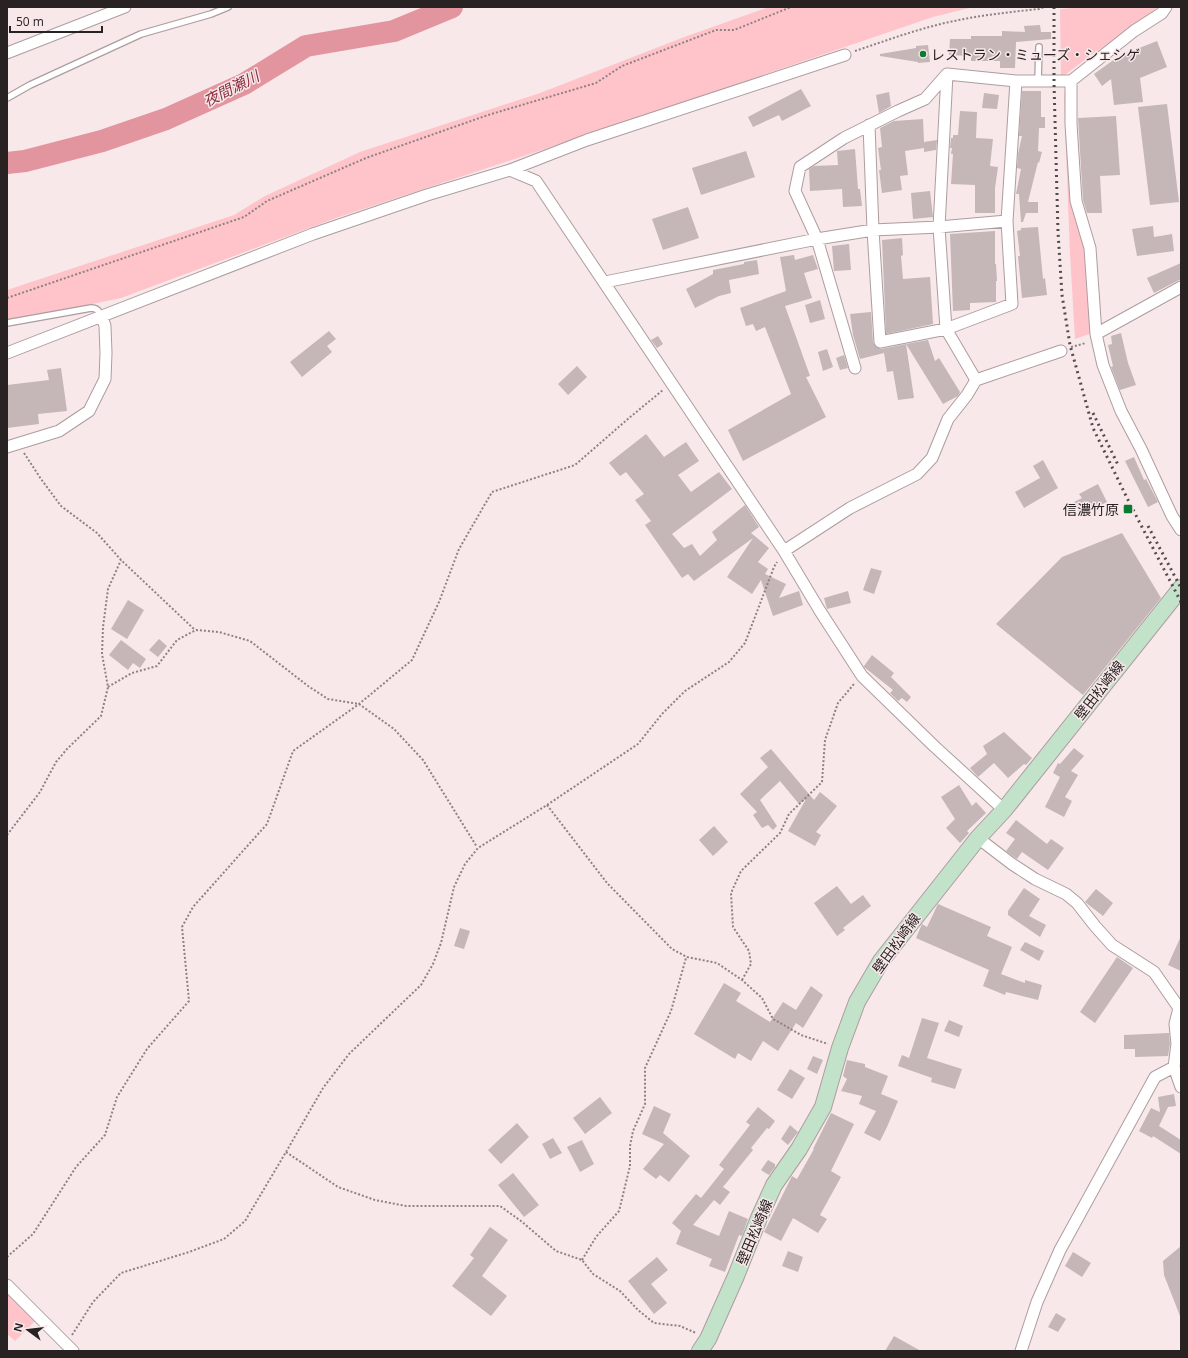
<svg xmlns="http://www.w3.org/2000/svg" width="1188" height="1358" font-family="'Open Sans','Noto Sans JP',sans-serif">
<rect width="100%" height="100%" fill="#f8e8e9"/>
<path fill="#fec4ca" d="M 769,7 L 973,7 L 933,17 L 548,148 L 339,217 L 121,298 L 7,322 L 7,290 L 234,215 L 265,196 L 360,152 L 540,93 L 687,36 Z
M 1083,7 L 1158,7 L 1124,34 L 1091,55 L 1061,78 L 1060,9 Z
M 1065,91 L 1067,92 L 1087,249 L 1095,332 L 1075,339 L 1070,254 L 1064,98 Z
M 7,1291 L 39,1317 L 15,1341 L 7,1334 Z"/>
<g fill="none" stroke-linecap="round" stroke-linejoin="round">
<path stroke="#e2959f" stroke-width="22" d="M 7,163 L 25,161 L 102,141 L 166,119 L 244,84 L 306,46 L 394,31 L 452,7"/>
</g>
<path fill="#c5b6b7" d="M 1040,25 L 1041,32 L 1051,32 L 1051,39 L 1016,42 L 1015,68 L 1000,68 L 1000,61 L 971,61 L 971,56 L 949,55 L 950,39 L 971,39 L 971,36 L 1002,36 L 1002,31 L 1025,32 L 1024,26 Z
M 1157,41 L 1167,67 L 1140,78 L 1143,102 L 1114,105 L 1111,79 L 1102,86 L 1094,74 L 1119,56 Z
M 928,45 L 930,62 L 918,63 L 918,62 L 880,56 L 880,54 L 916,48 L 916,46 Z
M 801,89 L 811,106 L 782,121 L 779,115 L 753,127 L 748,117 Z
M 1022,91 L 1041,91 L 1041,117 L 1045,117 L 1045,128 L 1039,128 L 1038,151 L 1042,152 L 1039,163 L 1038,162 L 1028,202 L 1038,202 L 1038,213 L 1026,213 L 1023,222 L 1021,222 L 1019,194 L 1016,194 L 1021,169 L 1017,168 L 1018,154 L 1022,136 L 1019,136 Z
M 889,92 L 891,106 L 879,113 L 876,95 Z
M 984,93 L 999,95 L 997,109 L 982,108 Z
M 1167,104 L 1179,202 L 1150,205 L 1138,107 Z
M 960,111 L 977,112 L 976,138 L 993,139 L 990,166 L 998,167 L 995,188 L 995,213 L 975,213 L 975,185 L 951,184 L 953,154 L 951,154 L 952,148 L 950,148 L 951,138 L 953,138 L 953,135 L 958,135 Z
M 1116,116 L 1120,175 L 1100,176 L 1102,213 L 1087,213 L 1083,200 L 1078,118 Z
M 923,119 L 924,142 L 937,140 L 936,150 L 924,152 L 924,148 L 905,151 L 908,175 L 900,176 L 902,190 L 882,193 L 879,170 L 881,170 L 878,148 L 882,147 L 880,128 L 894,121 Z
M 855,149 L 858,189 L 860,189 L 862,206 L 843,207 L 842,189 L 810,191 L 809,169 L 814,166 L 838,165 L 837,151 Z
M 746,151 L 755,177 L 701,195 L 692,168 Z
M 930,191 L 933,217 L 913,219 L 911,193 Z
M 688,207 L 699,238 L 663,250 L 652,219 Z
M 1153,226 L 1154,237 L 1172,234 L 1174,251 L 1137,256 L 1132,229 Z
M 1038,227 L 1043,279 L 1045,278 L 1047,295 L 1022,298 L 1018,256 L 1020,256 L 1017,231 L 1021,230 L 1021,228 Z
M 995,231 L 995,264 L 996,264 L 997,281 L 996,281 L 996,302 L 970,303 L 970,310 L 953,311 L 950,234 Z
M 902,238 L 903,255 L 901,256 L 903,279 L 930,277 L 933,324 L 886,334 L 882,240 Z
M 849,244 L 851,270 L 834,271 L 832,246 Z
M 794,255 L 795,260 L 813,255 L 818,269 L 804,273 L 812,298 L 785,306 L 810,376 L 806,377 L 826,417 L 743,461 L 728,430 L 791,394 L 765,327 L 756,331 L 753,324 L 746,326 L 740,308 L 786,291 L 780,257 Z
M 757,260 L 759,274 L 729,280 L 731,293 L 719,296 L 695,308 L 686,289 L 713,274 L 713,270 L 744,264 L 744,262 Z
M 1181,263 L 1181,279 L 1154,293 L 1147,278 Z
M 820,300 L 825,319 L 810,323 L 805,305 Z
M 871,312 L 873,342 L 875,346 L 881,349 L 906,344 L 914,398 L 898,400 L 893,371 L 887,372 L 884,353 L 860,359 L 853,335 L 850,314 Z
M 329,331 L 336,339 L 327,346 L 332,352 L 302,377 L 290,362 Z
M 1121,333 L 1128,363 L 1136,385 L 1120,390 L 1111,367 L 1113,366 L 1108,345 L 1112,344 L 1111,336 Z
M 658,336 L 663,344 L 657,348 L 651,340 Z
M 928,340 L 935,361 L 939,358 L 960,392 L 958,396 L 943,404 L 906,344 Z
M 827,349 L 833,367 L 823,371 L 818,352 Z
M 844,355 L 848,368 L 840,370 L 836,358 Z
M 577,366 L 587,377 L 568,395 L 558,384 Z
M 61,368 L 67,411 L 38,414 L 39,424 L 7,428 L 7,385 L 49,380 L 47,370 Z
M 646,434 L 664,457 L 686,442 L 699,461 L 678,475 L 691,492 L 719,472 L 732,489 L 672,534 L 684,548 L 692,544 L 700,556 L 717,540 L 712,532 L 745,505 L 759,527 L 751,533 L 769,548 L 758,562 L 768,569 L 765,574 L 786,584 L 779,598 L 799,591 L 803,605 L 773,616 L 761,580 L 752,594 L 727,577 L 753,538 L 694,581 L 688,574 L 682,578 L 645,525 L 651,521 L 635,500 L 644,494 L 626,472 L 620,476 L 609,463 Z
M 1134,457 L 1144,480 L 1146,479 L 1158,502 L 1148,507 L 1125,461 Z
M 1043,460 L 1058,488 L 1024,508 L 1015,492 L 1040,478 L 1033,466 Z
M 1098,484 L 1107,502 L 1081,515 L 1074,502 L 1082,498 L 1079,494 Z
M 1122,533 L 1161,598 L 1083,695 L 996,624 L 1062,557 Z
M 871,568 L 882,571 L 874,594 L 863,590 Z
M 848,591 L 851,603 L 827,609 L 824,598 Z
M 128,600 L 144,610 L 127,639 L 111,629 Z
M 159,639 L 167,646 L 158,657 L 149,650 Z
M 121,640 L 146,659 L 140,668 L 133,663 L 128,670 L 109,655 Z
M 872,655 L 894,673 L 891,677 L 911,697 L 907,702 L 902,698 L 898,701 L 890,693 L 893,690 L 864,667 L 864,666 Z
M 1004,732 L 1032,758 L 1026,765 L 1024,764 L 1008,778 L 994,763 L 978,777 L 970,768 L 987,754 L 983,746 Z
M 1074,748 L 1084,756 L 1071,771 L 1078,775 L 1065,797 L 1072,801 L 1064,817 L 1045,807 L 1060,777 L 1053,773 L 1058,763 L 1060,764 Z
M 771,749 L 814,800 L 820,792 L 837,806 L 816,832 L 821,835 L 815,846 L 788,831 L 806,799 L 799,804 L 780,781 L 760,800 L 777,826 L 773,830 L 768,825 L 762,828 L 753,815 L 757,812 L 740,794 L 768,767 L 760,758 Z
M 959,785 L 972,806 L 976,802 L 986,813 L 967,831 L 969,833 L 960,843 L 946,828 L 955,819 L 941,797 Z
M 1016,820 L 1047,844 L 1051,839 L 1064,848 L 1048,870 L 1022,852 L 1017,859 L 1006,851 L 1015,839 L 1006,833 Z
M 714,826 L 728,842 L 713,856 L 699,840 Z
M 837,886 L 851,904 L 863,895 L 871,906 L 843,928 L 845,930 L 837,936 L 814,903 Z
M 1024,888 L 1040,899 L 1029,916 L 1046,925 L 1040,937 L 1008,915 L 1008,911 Z
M 1096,889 L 1113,903 L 1103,916 L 1085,902 Z
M 938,904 L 991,927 L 987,936 L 1012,947 L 1001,974 L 1025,983 L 1025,980 L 1042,985 L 1038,1000 L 1006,992 L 1005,995 L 983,986 L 989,970 L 916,938 L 922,924 L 927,927 Z
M 460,928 L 470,931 L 464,949 L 454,946 Z
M 1181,936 L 1181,971 L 1168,965 Z
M 1025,942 L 1044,951 L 1039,961 L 1020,950 Z
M 1117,957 L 1133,968 L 1095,1023 L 1080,1012 Z
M 724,983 L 741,993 L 736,1001 L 770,1022 L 783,1002 L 796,1010 L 811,986 L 823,995 L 803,1028 L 796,1023 L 778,1051 L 763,1041 L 751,1061 L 738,1053 L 735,1059 L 694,1034 Z
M 922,1018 L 939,1023 L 927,1058 L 962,1069 L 955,1089 L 931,1082 L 932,1078 L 898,1066 L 902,1055 L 909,1058 Z
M 949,1020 L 963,1026 L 959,1037 L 944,1031 Z
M 1169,1033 L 1170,1044 L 1168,1056 L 1135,1057 L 1135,1049 L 1124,1049 L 1124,1035 Z
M 813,1056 L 823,1060 L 817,1074 L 807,1069 Z
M 847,1060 L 865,1064 L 865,1067 L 888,1076 L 881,1094 L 898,1101 L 887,1127 L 880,1141 L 864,1133 L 876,1111 L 859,1104 L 862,1096 L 841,1091 L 847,1079 L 843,1076 Z
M 790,1069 L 805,1078 L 792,1099 L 777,1090 Z
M 1174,1094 L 1176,1106 L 1168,1107 L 1159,1126 L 1181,1140 L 1181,1154 L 1153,1136 L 1152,1138 L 1139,1131 L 1151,1108 L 1160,1112 L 1158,1097 Z
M 600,1097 L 612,1113 L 585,1134 L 573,1118 Z
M 654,1106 L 671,1114 L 663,1133 L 690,1156 L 669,1182 L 660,1175 L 656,1179 L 643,1169 L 664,1144 L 642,1134 Z
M 758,1107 L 775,1121 L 769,1129 L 767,1128 L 751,1148 L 753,1150 L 723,1187 L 730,1192 L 720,1205 L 714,1200 L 693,1225 L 719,1236 L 729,1211 L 748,1219 L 742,1236 L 739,1235 L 725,1272 L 709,1266 L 712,1259 L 676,1244 L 681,1231 L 672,1223 L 696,1194 L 701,1198 L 724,1169 L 719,1165 L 750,1125 L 746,1122 Z
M 831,1113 L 854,1124 L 831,1171 L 841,1177 L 820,1215 L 827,1219 L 818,1233 L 793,1218 L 781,1241 L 764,1232 L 792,1176 L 797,1179 L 814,1149 L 813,1149 Z
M 517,1123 L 529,1137 L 501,1164 L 488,1150 Z
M 790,1125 L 798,1132 L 788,1145 L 781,1139 Z
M 553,1138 L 562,1153 L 550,1159 L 542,1144 Z
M 582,1140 L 594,1164 L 580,1172 L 567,1147 Z
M 768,1160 L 775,1164 L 775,1167 L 769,1175 L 761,1170 Z
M 513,1173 L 539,1205 L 524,1217 L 498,1185 Z
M 490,1227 L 508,1240 L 482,1276 L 507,1296 L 491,1316 L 452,1286 L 474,1258 L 470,1255 Z
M 1181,1246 L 1181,1316 L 1180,1316 L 1164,1275 L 1163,1261 Z
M 788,1251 L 803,1257 L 798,1272 L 782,1266 Z
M 1073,1252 L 1091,1263 L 1082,1277 L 1065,1266 Z
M 657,1257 L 668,1270 L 651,1284 L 667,1303 L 654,1314 L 628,1281 Z
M 1056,1313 L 1066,1319 L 1058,1332 L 1048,1327 Z
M 894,1336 L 921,1351 L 885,1351 Z"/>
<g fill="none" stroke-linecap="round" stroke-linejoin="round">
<g stroke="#ac9d9f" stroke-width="8">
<path id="service" d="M 1038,81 L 1039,47
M 7,98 L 30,85 L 141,34 L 211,14 L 228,7
M 7,323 L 91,308 C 97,308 99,311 102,317"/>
</g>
<g stroke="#ac9d9f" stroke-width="13">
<path id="minor" d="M 7,53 L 125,7
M 947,74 L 939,227 L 946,329 L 976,380
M 1071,81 L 1071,124 L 1076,201 L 1090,248 L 1096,334 L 1103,365 L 1121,411 L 1141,449 L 1172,516 L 1181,530
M 869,125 L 873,230 L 880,342 L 946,329 L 1012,304 L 1007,221 L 1016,81
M 510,170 L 587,140 L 845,55
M 605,282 L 817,239 L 873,230 L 939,227 L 1007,221
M 1096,334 L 1181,287
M 7,353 L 313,234 L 427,195 L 510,170 L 536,181 L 784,551 L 820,611 L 862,676 L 934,746 L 1004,810
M 855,368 L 817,239 L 795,191 L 800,167 L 844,138 L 898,111 L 925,99 L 947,74 L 1016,81 L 1071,81 L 1134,31 L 1162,13 L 1166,7
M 7,447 L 59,431 L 89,411 L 105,379 L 106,353 L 105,326 L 102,317
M 784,551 L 850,508 L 917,474 L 932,458 L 948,419 L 967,395 L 976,380 L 1061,351
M 978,838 L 1012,864 L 1035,879 L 1066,894 L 1077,903 L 1095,926 L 1112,945 L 1154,972 L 1179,1008 L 1175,1024 L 1177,1044 L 1174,1067 L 1155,1077 L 1060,1250 L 1037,1302 L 1021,1351
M 1174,1067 L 1181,1087
M 7,1285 L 73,1351"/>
</g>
<g stroke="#ac9d9f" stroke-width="18">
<path id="secondary" d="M 700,1351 L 708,1339 L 736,1276 L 759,1218 L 774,1185 L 799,1149 L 823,1107 L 840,1048 L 857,1002 L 881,961 L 978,838 L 1004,810 L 1181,588"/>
</g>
<path stroke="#8d8283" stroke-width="2" stroke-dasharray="2 2" stroke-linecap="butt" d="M 855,51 C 888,40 920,28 954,21 C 982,15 1010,12 1039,9 L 1044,7
M 7,298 L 244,217 L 267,201 L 366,158 L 488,115 L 596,83 L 622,66 L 716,30 L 734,30 L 791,7
M 1071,347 L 1086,343
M 24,453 L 41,479 L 61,506 L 97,533 L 121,560 L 195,630
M 108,687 L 132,673 L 157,666 L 177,640 L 196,630 L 219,632 L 250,641 L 308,686 L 328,699 L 359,704 L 394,729 L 423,760 L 477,847
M 547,805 L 607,883 L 672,949 L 687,957 L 717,963 L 742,980 L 762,998 L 773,1019 L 801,1035 L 828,1044
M 7,835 L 40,792 L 56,762 L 67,749 L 101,716 L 108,687 L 102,654 L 103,627 L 108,589 L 121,560
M 742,980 L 751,964 L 749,951 L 733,927 L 731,893 L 741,871 L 780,833 L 789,814 L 822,782 L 825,740 L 838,703 L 854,684
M 286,1152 L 338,1187 L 375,1200 L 406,1206 L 500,1206 L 521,1221 L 556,1251 L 582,1260 L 593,1274 L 620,1291 L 638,1310 L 654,1323 L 680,1326 L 696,1333
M 7,1257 L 33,1234 L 76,1167 L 105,1135 L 117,1097 L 147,1049 L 189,1001 L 182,927 L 193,907 L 267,824 L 293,751 L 359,704 L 412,660 L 439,602 L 459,549 L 492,492 L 575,465 L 629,418 L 663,390
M 582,1260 L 596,1237 L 619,1211 L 630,1166 L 630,1146 L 633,1131 L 645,1104 L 645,1068 L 671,1011 L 686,958
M 72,1335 L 93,1302 L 121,1273 L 189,1252 L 224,1239 L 245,1221 L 286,1152 L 323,1088 L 349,1054 L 421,985 L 433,964 L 441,943 L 454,887 L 465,864 L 478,848 L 547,805 L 638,744 L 662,714 L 685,691 L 729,662 L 745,643 L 774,567 L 777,562"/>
<use href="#service" stroke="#fff" stroke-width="5.5"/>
<use href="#minor" stroke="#fff" stroke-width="11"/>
<use href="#secondary" stroke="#c2e2c9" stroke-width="16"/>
<path stroke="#534b4c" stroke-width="3" stroke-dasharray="2 4" stroke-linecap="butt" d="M 1054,7 L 1054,83 L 1058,232 L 1062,295 L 1070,345 L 1093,428 L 1130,504 L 1181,602
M 1093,413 L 1119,467
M 1148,526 L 1181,588"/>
</g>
<g fill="#0a7b30" stroke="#f8e8e9" stroke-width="1.5">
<circle cx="923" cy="54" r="4"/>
<rect x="1123" y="504" width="10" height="10" rx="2"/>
</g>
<g text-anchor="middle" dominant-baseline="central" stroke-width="3" stroke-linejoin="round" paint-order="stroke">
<g font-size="14" fill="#282223" stroke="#f8e8e9" text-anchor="start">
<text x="931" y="54">レストラン・ミューズ・シェシゲ</text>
<text x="1119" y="509" text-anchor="end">信濃竹原</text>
</g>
<g font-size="14" fill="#282223" stroke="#f8e8e9">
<text transform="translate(1099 690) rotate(-52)">壁田松崎線</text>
<text transform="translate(896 943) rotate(-54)">壁田松崎線</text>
<text transform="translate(754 1232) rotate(-67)">壁田松崎線</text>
</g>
<g font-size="15" font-style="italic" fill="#892f41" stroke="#f8e8e9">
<text transform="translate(231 88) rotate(-27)">夜間瀬川</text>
</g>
</g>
<rect width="1188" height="1358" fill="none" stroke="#282223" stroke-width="16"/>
<g transform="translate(28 1330) rotate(285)" stroke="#f8e8e9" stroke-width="3" paint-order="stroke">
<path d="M0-3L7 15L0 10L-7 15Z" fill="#282223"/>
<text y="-6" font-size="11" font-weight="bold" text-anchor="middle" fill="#282223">N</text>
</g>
<path d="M10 26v6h92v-6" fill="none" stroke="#282223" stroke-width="2"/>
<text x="16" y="26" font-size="12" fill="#282223" stroke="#f8e8e9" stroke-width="3" paint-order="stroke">50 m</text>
</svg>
